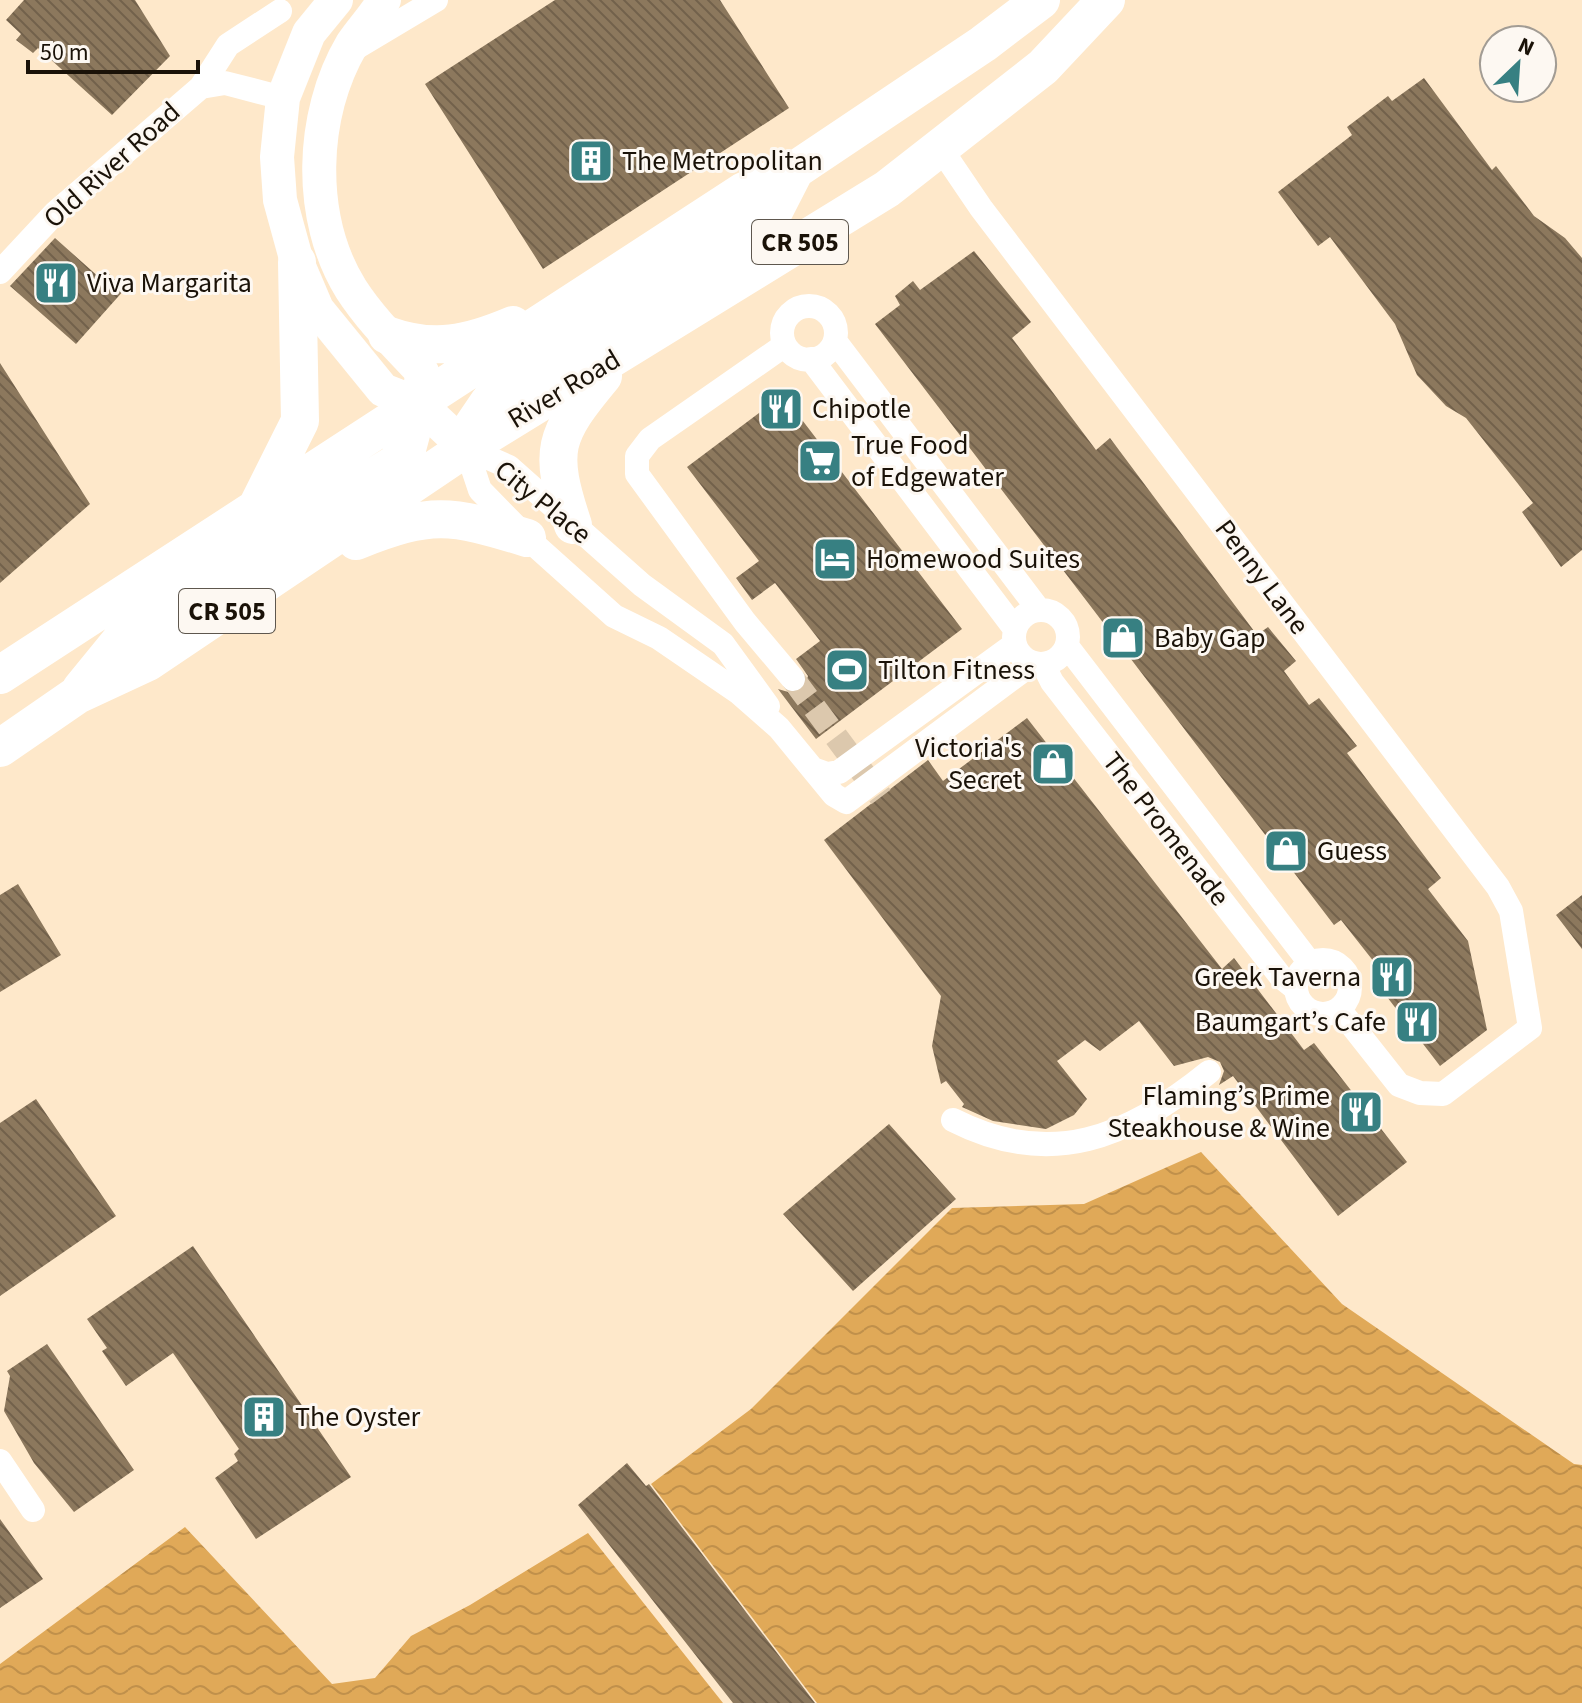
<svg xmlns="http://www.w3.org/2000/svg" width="1582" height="1703" font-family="'Source Sans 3',sans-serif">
<defs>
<pattern id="water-waves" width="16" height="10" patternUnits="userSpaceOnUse" patternTransform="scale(2)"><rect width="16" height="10" fill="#e0a958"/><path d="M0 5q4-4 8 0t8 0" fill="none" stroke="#c0904b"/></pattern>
<pattern id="building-back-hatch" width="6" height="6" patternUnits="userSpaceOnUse" patternTransform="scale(2)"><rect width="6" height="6" fill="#8c785d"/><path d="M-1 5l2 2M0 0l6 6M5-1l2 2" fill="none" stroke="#72614b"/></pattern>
</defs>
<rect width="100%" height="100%" fill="#fee8ca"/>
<path fill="url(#water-waves)" d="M 1201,1152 L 1342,1304 L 1574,1464 L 1582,1465 L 1582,1703 L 817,1703 L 651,1484 L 751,1409 L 952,1208 L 1084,1204 Z
M 185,1527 L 332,1684 L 375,1678 L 411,1636 L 470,1605 L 588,1533 L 723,1703 L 0,1703 L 0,1664 Z"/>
<path fill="url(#building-back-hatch)" d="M 24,0 L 135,0 L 170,56 L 112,115 L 38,48 L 33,53 L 16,40 L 21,34 L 6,20 Z
M 555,0 L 720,0 L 789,108 L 543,269 L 425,84 Z
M 1424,78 L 1492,170 L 1496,166 L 1534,216 L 1565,238 L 1582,258 L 1582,550 L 1561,567 L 1522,512 L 1533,503 L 1466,418 L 1446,406 L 1417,375 L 1395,324 L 1330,237 L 1318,246 L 1278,192 L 1352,135 L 1347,127 L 1388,96 L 1392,101 Z
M 55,238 L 101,279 L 108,273 L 125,289 L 76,344 L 10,286 Z
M 974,251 L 1031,322 L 1012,338 L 1096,450 L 1110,438 L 1257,635 L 1268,627 L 1296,661 L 1284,671 L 1309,705 L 1319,698 L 1357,746 L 1347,753 L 1441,878 L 1428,889 L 1468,941 L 1487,1030 L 1440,1066 L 1384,993 L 1393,986 L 1341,920 L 1334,925 L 875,324 L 900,305 L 895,296 L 913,281 L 920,290 Z
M 0,363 L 90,504 L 0,583 Z
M 783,395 L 962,629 L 816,739 L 778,689 L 795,694 L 803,690 L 808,676 L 796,659 L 820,641 L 775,583 L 752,600 L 736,578 L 759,561 L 687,467 Z
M 1027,718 L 1222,969 L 1234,958 L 1304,1050 L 1314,1043 L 1407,1162 L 1338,1216 L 1233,1076 L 1219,1085 L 1224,1071 L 1220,1062 L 1208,1057 L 1174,1066 L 1139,1021 L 1100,1051 L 1085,1040 L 1057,1061 L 1087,1099 L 1074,1115 L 1046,1129 L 993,1121 L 962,1107 L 964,1104 L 946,1081 L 941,1084 L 932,1046 L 941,996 L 824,840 L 928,760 L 943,781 Z
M 18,884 L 61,955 L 0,992 L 0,895 Z
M 1582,895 L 1582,949 L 1556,915 Z
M 36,1099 L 116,1216 L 0,1296 L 0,1123 Z
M 889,1124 L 956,1199 L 853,1291 L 783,1214 Z
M 193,1246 L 351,1477 L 256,1539 L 215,1478 L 238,1461 L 234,1454 L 239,1449 L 173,1353 L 126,1386 L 102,1351 L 107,1348 L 87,1319 Z
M 47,1344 L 134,1470 L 74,1512 L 34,1463 L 4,1411 L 10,1376 L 7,1371 Z
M 627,1463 L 646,1486 L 649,1484 L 815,1703 L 733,1703 L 578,1505 Z
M 0,1519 L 43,1579 L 0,1608 Z"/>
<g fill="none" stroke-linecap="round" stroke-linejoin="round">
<path stroke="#dcc8ad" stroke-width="24" stroke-dasharray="24 12" stroke-linecap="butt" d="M 793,679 L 881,797"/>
<path stroke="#fff" stroke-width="24" d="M 354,49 L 436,0
M 201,87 L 228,45 L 280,11
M 941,149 L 981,208 L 1498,887 L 1511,911 L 1530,1028 L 1443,1094 L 1420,1093 L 1399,1085 L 1339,1009
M 0,272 L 56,212 L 201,87 L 225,83 L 283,98
M782 333a27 27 0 1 1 54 0a27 27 0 1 1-54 0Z
M 835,341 L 1039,610
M 785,345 L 650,439 L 637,456 L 637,474 L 745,622 L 793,679
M 811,359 L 1015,629
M 466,448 L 480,490 L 527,538 L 614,616 L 659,638 L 738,692 L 779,728 L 834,795 L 846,802 L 1033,663
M 466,448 L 509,467 L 642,585 L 723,644 L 768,706
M1014 637a27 27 0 1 1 54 0a27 27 0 1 1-54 0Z
M 1067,646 L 1310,963
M 1043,664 L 1052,682 L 1281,977 L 1296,989
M 813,769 L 827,774 L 839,772 L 1015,644
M1296 987a27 27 0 1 1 54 0a27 27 0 1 1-54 0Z
M 953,1120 C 1051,1170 1129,1137 1209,1072
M 0,1461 L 33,1510"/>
<path stroke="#fff" stroke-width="34" d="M 336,0 L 309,33 L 283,98 L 277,157 L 280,200 L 297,262 L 317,309 L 383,390 L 419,404 L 466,448
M 384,0 C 375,16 362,29 352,44 C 310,115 307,218 351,289 C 371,320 397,345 422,372 L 419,404"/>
<path stroke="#fff" stroke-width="38" d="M 387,335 C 434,352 468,344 513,325
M 466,448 L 470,430 L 489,402 L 750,232 L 774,211 L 795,170
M 258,505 L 300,421 L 297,262
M 573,525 C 548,450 553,436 603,376
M 356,541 C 432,511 449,514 527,538
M 0,675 L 744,191 L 795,170 L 983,44 L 1041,0
M 81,689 L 121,640 L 170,604 L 395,464 L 407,449 L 419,404
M 0,748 L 77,695 L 148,662 L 466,448 L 887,189 L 1043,67 L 1106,0"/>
</g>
<defs>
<g id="building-square" transform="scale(2.3)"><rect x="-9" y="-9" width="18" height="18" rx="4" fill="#378082" stroke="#fdf8f2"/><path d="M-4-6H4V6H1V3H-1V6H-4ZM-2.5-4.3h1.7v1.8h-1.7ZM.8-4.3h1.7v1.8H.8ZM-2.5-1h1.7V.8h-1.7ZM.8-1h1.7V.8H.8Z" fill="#fff"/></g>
<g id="restaurant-square" transform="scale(2.3)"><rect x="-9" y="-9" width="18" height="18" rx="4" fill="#378082" stroke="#fdf8f2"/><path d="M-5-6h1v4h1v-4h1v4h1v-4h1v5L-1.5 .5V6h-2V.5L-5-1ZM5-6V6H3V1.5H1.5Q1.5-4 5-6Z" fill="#fff"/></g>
<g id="supermarket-square" transform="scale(2.3)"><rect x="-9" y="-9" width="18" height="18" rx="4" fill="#378082" stroke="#fdf8f2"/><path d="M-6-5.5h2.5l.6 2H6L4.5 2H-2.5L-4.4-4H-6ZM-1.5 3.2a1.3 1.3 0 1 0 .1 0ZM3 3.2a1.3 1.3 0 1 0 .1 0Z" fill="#fff"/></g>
<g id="hotel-square" transform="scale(2.3)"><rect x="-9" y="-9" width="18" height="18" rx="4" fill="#378082" stroke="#fdf8f2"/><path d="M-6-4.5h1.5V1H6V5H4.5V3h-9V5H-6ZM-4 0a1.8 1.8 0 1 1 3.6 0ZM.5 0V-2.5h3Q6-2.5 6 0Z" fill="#fff"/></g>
<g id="shop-square" transform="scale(2.3)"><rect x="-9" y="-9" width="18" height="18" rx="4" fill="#378082" stroke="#fdf8f2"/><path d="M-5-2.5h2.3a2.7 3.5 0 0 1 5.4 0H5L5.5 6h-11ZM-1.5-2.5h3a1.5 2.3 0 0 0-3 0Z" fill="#fff"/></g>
<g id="stadium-square" transform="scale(2.3)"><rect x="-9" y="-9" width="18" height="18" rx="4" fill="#378082" stroke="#fdf8f2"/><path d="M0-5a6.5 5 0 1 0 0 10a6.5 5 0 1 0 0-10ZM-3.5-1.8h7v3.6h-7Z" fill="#fff"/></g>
</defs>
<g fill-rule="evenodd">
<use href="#building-square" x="591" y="161"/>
<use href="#restaurant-square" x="56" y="283"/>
<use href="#restaurant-square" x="781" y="409"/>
<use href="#supermarket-square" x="820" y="461"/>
<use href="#hotel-square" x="835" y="559"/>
<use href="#shop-square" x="1123" y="638"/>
<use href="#stadium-square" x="847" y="670"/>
<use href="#shop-square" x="1053" y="764"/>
<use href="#shop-square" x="1286" y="851"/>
<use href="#restaurant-square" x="1392" y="977"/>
<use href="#restaurant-square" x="1417" y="1022"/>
<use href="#restaurant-square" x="1361" y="1112"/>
<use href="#building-square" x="264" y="1417"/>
</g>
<g text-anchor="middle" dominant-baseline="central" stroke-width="6" stroke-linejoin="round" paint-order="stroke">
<g fill="#fdf8f2" stroke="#5e574e" stroke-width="2">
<rect x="752" y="220" width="96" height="44" rx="6"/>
<rect x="179" y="589" width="96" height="44" rx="6"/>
</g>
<g font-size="26" font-weight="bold" fill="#1a1208">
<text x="800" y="242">CR 505</text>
<text x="227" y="611">CR 505</text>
</g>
<g font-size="28" fill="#1a1208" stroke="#fdf8f2" text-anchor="start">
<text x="622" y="161">The Metropolitan</text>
<text x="87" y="283">Viva Margarita</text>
<text x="812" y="409">Chipotle</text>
<text x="851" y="445">True Food<tspan x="851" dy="32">of Edgewater</tspan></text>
<text x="866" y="559">Homewood Suites</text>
<text x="1154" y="638">Baby Gap</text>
<text x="878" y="670">Tilton Fitness</text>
<text x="1022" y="748" text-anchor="end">Victoria's<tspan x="1022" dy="32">Secret</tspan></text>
<text x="1317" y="851">Guess</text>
<text x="1361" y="977" text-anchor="end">Greek Taverna</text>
<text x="1386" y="1022" text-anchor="end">Baumgart’s Cafe</text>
<text x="1330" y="1096" text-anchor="end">Flaming’s Prime<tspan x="1330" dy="32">Steakhouse &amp; Wine</tspan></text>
<text x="295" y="1417">The Oyster</text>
</g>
<g font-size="28" fill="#1a1208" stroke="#fdf8f2">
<text transform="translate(112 165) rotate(-42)">Old River Road</text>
<text transform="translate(564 389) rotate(-31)">River Road</text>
<text transform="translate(543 502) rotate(39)">City Place</text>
<text transform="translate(1262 577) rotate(53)">Penny Lane</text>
<text transform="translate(1166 829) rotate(52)">The Promenade</text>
</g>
</g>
<g transform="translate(1518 64) rotate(25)"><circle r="38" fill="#fdf8f2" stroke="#a29c94" stroke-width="2"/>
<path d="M0-6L14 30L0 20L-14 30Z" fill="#378082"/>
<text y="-12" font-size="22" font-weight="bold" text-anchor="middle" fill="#1a1208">N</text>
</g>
<path d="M28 60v12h170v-12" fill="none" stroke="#1a1208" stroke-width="4"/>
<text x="40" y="60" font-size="24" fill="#1a1208" stroke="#fdf8f2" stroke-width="6" paint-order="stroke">50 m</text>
</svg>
